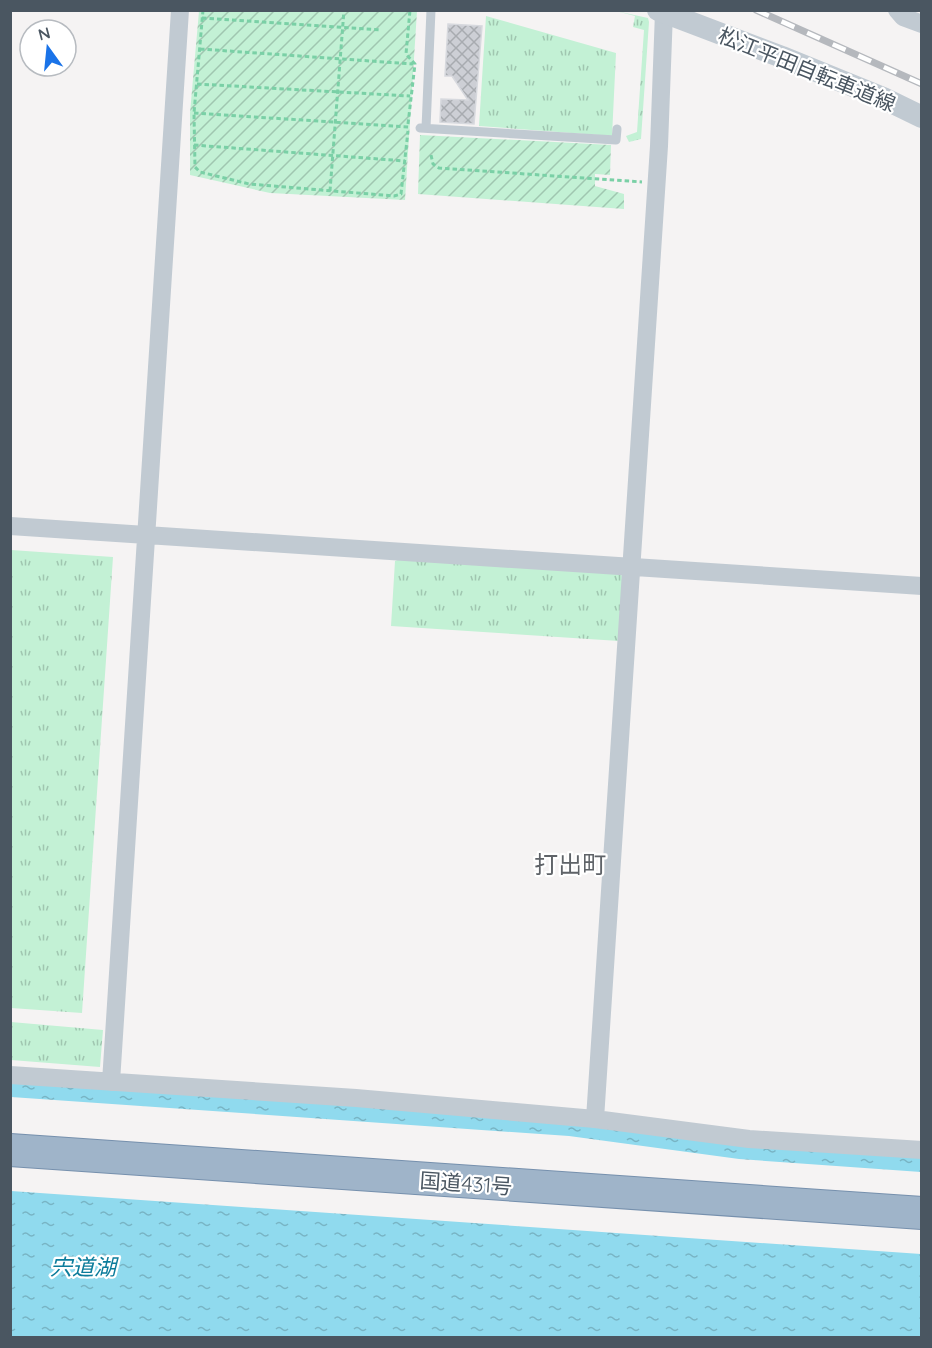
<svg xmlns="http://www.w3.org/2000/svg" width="932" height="1348" font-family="Quicksand,'Noto Sans JP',sans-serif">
<defs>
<pattern id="grass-tufts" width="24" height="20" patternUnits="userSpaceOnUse" patternTransform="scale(1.5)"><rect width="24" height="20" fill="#c3f1d5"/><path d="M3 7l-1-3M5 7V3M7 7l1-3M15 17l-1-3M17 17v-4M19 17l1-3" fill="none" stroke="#a0c6b0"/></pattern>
<pattern id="garden-furrows" width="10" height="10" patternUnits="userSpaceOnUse" patternTransform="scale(1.5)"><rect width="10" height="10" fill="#c3f1d5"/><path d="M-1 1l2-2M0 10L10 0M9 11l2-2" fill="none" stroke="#a0c6b0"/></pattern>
<pattern id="water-ripples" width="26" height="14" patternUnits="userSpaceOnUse" patternTransform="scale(1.5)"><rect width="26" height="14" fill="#90daee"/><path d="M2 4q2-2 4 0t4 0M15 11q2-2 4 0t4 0" fill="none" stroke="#78b4c4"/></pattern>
<pattern id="building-cross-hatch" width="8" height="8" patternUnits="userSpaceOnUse" patternTransform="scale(1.5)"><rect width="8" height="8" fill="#cdcfd5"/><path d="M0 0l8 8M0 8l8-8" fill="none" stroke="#a8abb0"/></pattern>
</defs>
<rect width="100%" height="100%" fill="#f5f3f3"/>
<path fill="url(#grass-tufts)" d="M 616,11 L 648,18 L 649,22 L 641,139 L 629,142 L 626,136 L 637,132 L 644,30 L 633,27 L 635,16 Z
M 486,16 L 616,53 L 612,136 L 479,126 Z
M 11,550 L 113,557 L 82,1013 L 11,1008 Z
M 403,558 L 620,574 L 624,577 L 619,641 L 391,626 L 395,561 Z
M 11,1022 L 103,1030 L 100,1067 L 11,1060 Z"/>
<path fill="url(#garden-furrows)" d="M 199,11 L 417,11 L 405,200 L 270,193 L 190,175 L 190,113 Z
M 420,135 L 611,145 L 610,175 L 595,174 L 595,186 L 624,194 L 624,209 L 418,194 Z"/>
<path fill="url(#water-ripples)" d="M 10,1081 L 237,1095 L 921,1157 L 921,1172 L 739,1159 L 569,1136 L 11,1097 Z
M 11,1191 L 921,1254 L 921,1337 L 11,1337 Z"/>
<path fill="url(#building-cross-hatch)" stroke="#d7d9de" stroke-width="1.5" d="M 448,24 L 482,26 L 474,124 L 440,122 L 441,99 L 468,100 L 452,76 L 445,76 Z"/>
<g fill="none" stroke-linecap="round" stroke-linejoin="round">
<g stroke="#7690ad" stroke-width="34">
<path id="trunk" d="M 10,1150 L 922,1213"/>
</g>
<path stroke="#7ad0a6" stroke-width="3" stroke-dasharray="4.5 3" stroke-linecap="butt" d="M 203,10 L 194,113 L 195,167 L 200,172 L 249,184 L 394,196 L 401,194 L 408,131
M 202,18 L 381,30
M 200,49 L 413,64
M 197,84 L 410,96
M 194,113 L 409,127
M 408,124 L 415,64 L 406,54 L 410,10
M 194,145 L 405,161
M 431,155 L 433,164 L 439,168 L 642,182
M 330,191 L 344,10"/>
<path stroke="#c1cad2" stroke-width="9" d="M 420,128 L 616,140 L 617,129
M 426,128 L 431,10"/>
<path stroke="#c1cad2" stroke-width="18" d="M 897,10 L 903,17 L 922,24
M 10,526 L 922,586
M 10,1075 L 356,1098 L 595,1119 L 749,1139 L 922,1150
M 111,1082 L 180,10
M 595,1119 L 659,146 L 664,12"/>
<path stroke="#c1cad2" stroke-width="22" d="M 658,10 L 782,57 L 883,98 L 922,117"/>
<use href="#trunk" stroke="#9fb4c9" stroke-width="32"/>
<g stroke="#b5b8bd" stroke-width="7">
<path id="rail" d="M 756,10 L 922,84"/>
</g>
<use href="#rail" stroke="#fff" stroke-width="4.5" stroke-dasharray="14" stroke-linecap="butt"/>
</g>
<g text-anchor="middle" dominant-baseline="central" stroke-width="4.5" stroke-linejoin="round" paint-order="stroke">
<g font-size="21" fill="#4a5661" stroke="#fff">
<text transform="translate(807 69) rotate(22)">松江平田自転車道線</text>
<text transform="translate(466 1183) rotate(4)">国道431号</text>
</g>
<g font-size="22" font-style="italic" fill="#0c7c9b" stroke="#fff">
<text x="83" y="1267">宍道湖</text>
</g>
<g font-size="24" fill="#5f6368" stroke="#fff">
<text x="570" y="864">打出町</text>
</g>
</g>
<rect width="932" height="1348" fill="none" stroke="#4a5661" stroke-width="24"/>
<g transform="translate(48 48) rotate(345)"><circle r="28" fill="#ffffff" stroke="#b7bbc0" stroke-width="1.5"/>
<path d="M0-4.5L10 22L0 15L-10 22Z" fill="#1a73e8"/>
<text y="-9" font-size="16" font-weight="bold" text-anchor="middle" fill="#4a5661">N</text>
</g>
</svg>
